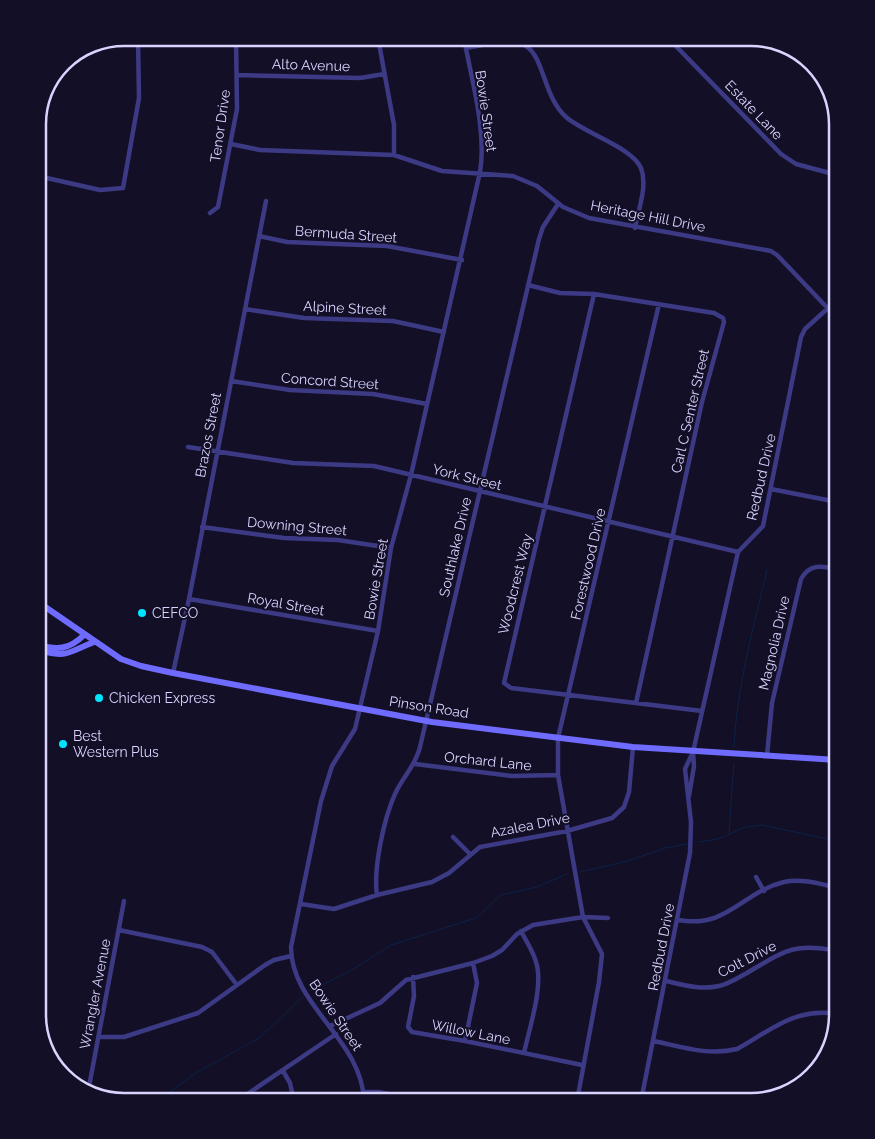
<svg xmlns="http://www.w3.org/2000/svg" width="875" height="1139" font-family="Raleway,sans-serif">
<rect width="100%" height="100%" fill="#130f26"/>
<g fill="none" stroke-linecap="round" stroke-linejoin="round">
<path stroke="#0c2248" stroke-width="1" d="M 734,747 C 737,687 753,629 767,570
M 729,832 L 734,763
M 699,842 L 718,839 L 746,827 L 762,825 L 837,841
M 580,872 L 628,861 L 665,848 L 687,844
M 313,990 L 355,968 L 391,945 L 476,918 L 501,895 L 537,887 L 567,874
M 158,1101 L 194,1074 L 259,1038 L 304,996"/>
<path stroke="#3d3a85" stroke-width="4.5" d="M 378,38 L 394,125 L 394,155
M 668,38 L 781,154 L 796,164 L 837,175
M 466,48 C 483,46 509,37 526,46 C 544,57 544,98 566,117 C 584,133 632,147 641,168 C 648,186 638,210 635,228
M 237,75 L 360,78 L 384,74
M 231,144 L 260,150 L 394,155 L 442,171 L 513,176 L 537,186 L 563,207 L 589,218 L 771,251 L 777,255 L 837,318
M 38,176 L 100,190 L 123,188 L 139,98 L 138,38
M 210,213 L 218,207 L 237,109 L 236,38
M 259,236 L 287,242 L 387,246 L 462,260
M 528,285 L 560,293 L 594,294 L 714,313 L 723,318 L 724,322 L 702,402 L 636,703
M 594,294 L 504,683 L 511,688 L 702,711
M 245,309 L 304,318 L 393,321 L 444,332
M 231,381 L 290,390 L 373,394 L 427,404
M 188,447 L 293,463 L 374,466 L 738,552
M 771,489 L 837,502
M 202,527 L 284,538 L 338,540 L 391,548
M 189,599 L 378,631
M 173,673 L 189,599 L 266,201
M 767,755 L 772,703 L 801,579 C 810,563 822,566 837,569
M 415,764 L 512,776 L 558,775
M 689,796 L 694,766 L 693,752 L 738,552 L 763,526 L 801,337 L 805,329 L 837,300
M 453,837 L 470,854
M 756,877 L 764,891
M 377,895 C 373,869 384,818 395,794 C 403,776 415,767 420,747 L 539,239 L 543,227 L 558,204
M 301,904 L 334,909 L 377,895 L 432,882 L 449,873 L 480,847 L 567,831 L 612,818 L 624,807 L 629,792 L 633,747
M 678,920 C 728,929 742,892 784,882 C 801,878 821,884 837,888
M 119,930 L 202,947 L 212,952 L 237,985
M 521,931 C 526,941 533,951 536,962 C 544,986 529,1029 524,1053
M 413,977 L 414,996 L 408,1027 L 412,1032 L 465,1041 L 582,1065
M 666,981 C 684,985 701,990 719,986 C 729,984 739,977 747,973 C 784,951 794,942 837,951
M 330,1026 L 380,1003 L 406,980 L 473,963 L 492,956 L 502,950 L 517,934 L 533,925 L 583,917 L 608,918
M 98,1037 L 124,1037 L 198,1013 L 265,965 L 274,960 L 291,956
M 465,1041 L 477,983 L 473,963
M 654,1041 C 683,1047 708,1056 737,1049 C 771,1030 796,1007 837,1014
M 283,1071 L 290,1083 L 294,1101
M 88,1092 L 124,901
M 363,1092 L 378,1092 L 426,1101
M 237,1101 L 336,1034
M 364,1101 C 362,1039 291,1006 291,947 L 321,801 L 332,766 L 355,729 L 378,631 L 391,548 L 411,475 L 480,172 C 487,131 471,78 464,38
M 577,1101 L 599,982 L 602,954 L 583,917 L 558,775 L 558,738 L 659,304
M 641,1101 L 690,853 L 691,822 L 685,769 L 693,752"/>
<path stroke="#6f6bff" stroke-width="6" d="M 38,602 L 121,659 L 141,666 L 173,673 L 432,722 L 633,747 L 837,760
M 38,645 C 57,650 69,650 84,635
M 38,650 C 69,658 66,653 94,642"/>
</g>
<g fill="#00e5ff" stroke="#130f26" stroke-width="2">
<circle cx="142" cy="613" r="5"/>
<circle cx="99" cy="698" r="5"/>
<circle cx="63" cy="744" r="5"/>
</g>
<g text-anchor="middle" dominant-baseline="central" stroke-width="4" stroke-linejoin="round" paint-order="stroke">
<g font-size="14" fill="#d9d4ff" stroke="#130f26">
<text transform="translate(311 65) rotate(2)">Alto Avenue</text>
<text transform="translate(754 110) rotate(46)">Estate Lane</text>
<text transform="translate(486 111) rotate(82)">Bowie Street</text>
<text transform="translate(220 126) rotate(-82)">Tenor Drive</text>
<text transform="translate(648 216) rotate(11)">Heritage Hill Drive</text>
<text transform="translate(346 234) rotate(4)">Bermuda Street</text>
<text transform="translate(345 308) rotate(3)">Alpine Street</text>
<text transform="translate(330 381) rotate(4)">Concord Street</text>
<text transform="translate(690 411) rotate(-77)">Carl C Senter Street</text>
<text transform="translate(208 435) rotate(-79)">Brazos Street</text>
<text transform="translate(467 477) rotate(14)">York Street</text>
<text transform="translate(761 477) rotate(-77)">Redbud Drive</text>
<text transform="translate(297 526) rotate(5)">Downing Street</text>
<text transform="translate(455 547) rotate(-77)">Southlake Drive</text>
<text transform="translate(588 564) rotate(-77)">Forestwood Drive</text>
<text transform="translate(376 579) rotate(-80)">Bowie Street</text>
<text transform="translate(515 584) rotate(-76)">Woodcrest Way</text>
<text transform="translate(286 604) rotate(10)">Royal Street</text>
<text transform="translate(774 643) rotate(-77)">Magnolia Drive</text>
<text transform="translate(429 707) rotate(9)">Pinson Road</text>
<text transform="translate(488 761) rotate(6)">Orchard Lane</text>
<text transform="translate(530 825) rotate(-11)">Azalea Drive</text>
<text transform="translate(661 947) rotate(-79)">Redbud Drive</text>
<text transform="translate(747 959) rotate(-27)">Colt Drive</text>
<text transform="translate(95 994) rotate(-79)">Wrangler Avenue</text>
<text transform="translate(336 1015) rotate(56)">Bowie Street</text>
<text transform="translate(471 1032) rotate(11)">Willow Lane</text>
</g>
<g font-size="14" fill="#d9d4ff" stroke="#130f26" text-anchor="start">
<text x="152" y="613">CEFCO</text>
<text x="109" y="698">Chicken Express</text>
<text x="73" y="736">Best<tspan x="73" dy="16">Western Plus</tspan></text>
</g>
</g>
<path d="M0 0H875V1139H0ZM124 46H751A78 78 0 0 1 829 124V1015A78 78 0 0 1 751 1093H124A78 78 0 0 1 46 1015V124A78 78 0 0 1 124 46Z" fill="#130f26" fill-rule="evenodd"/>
<path fill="none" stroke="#d9d4ff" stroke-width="2.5" d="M124 46H751A78 78 0 0 1 829 124V1015A78 78 0 0 1 751 1093H124A78 78 0 0 1 46 1015V124A78 78 0 0 1 124 46Z"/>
</svg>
